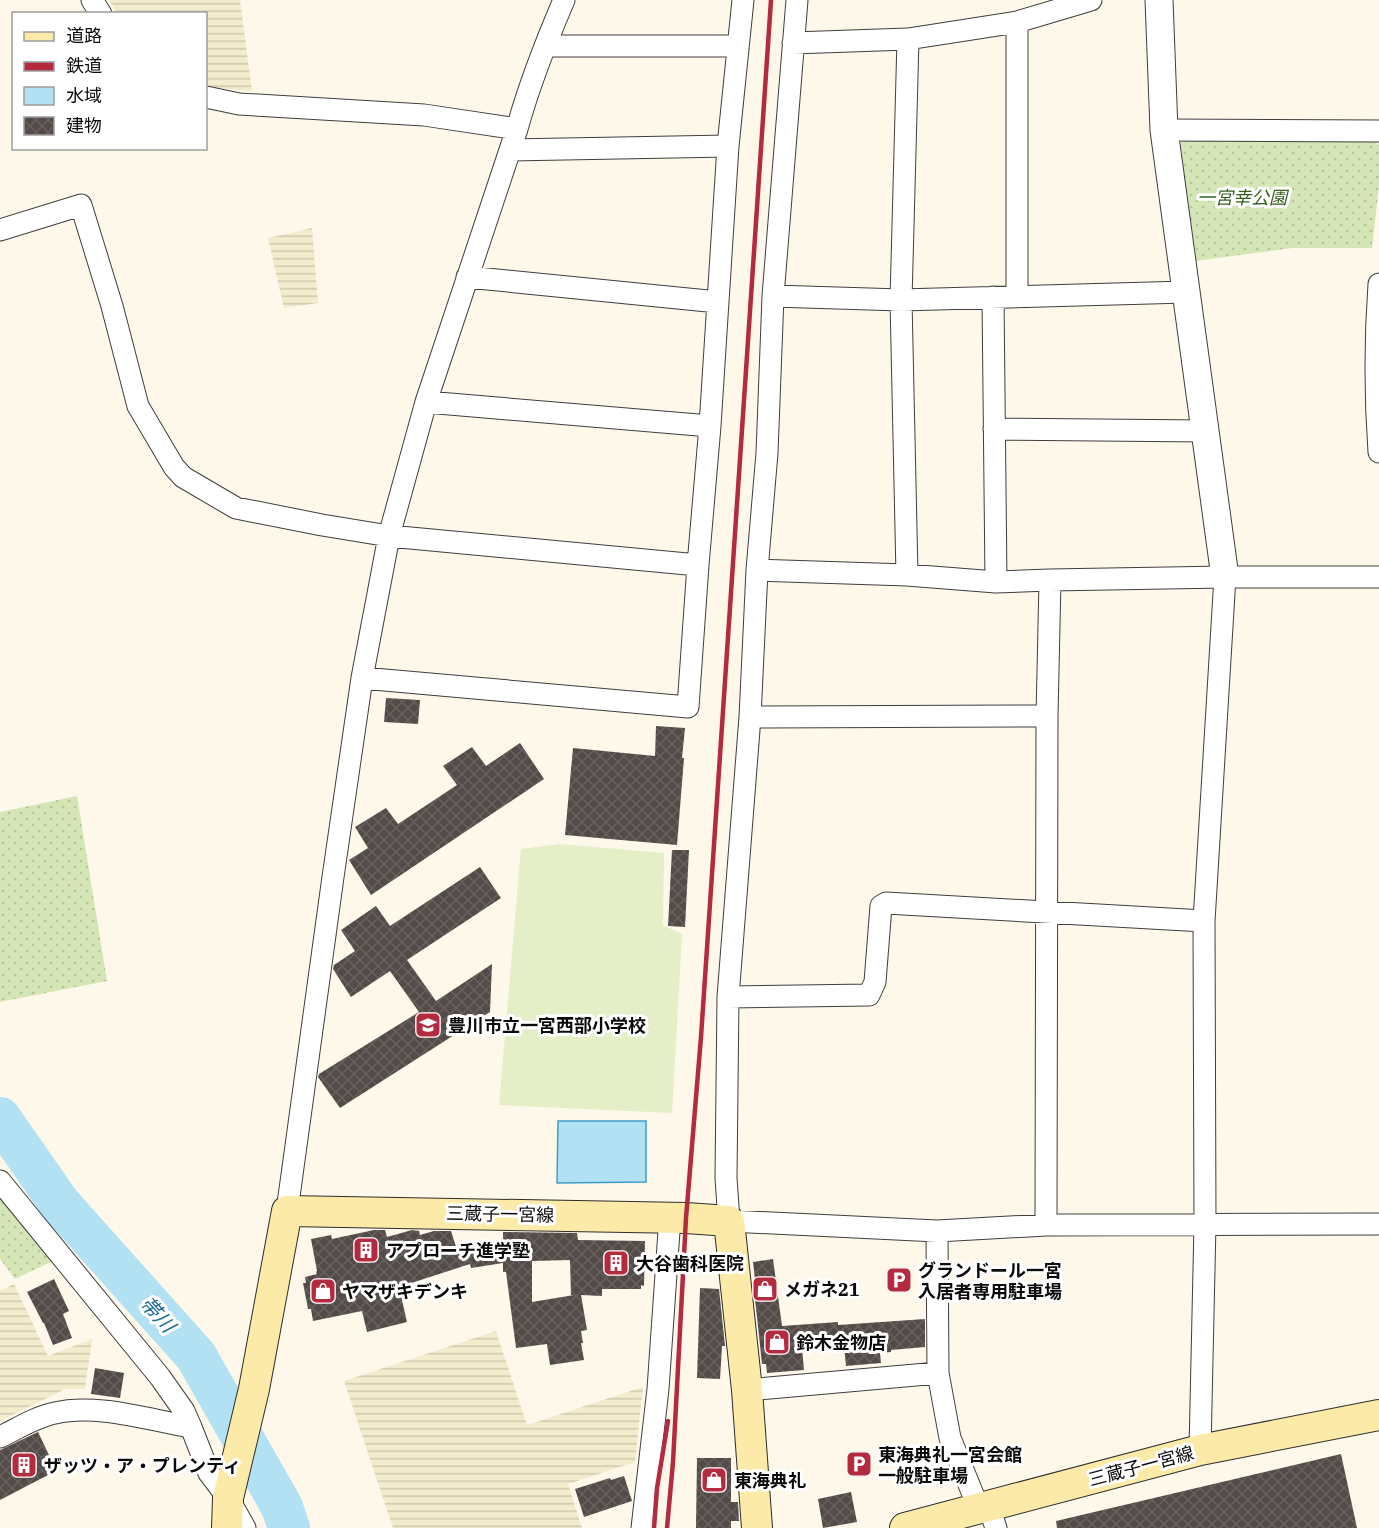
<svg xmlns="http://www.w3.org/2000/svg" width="1379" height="1528" font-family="'IBM Plex Serif','Noto Sans JP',serif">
<defs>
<pattern id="farmland-rules" width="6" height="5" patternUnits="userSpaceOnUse" patternTransform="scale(1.5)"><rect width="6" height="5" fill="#f2ebcc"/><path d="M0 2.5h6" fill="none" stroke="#cec8ae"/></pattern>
<pattern id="grass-dots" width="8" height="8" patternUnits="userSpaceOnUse" patternTransform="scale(1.5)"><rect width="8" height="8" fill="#d4e6b6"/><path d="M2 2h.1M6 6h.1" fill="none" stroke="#b5c49b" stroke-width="1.8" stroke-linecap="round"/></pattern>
<pattern id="building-cross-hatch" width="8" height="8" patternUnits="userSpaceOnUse" patternTransform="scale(1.5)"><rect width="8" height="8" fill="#534b48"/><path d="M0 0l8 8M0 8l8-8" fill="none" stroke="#67605e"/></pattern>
</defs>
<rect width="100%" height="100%" fill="#fef8ea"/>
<path fill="url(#farmland-rules)" d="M 109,0 L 240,0 L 252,91 L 206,87 L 206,14 L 117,13 Z
M 312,228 L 318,303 L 284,308 L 268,238 Z
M 14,1284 L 48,1356 L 92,1339 L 85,1389 L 65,1389 L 0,1421 L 0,1291 Z
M 496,1331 L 527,1425 L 643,1387 L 635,1462 L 568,1484 L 582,1528 L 393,1528 L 344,1381 Z"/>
<path fill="url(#grass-dots)" d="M 1184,140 L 1374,141 L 1379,145 L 1379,186 L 1372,248 L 1292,248 L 1195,261 L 1176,148 Z
M 77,796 L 107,981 L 0,1002 L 0,812 Z
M 0,1187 L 57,1259 L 15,1279 L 0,1259 Z"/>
<path fill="#e4eec7" d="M 560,844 L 664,853 L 663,925 L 682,934 L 672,1113 L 499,1105 L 521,849 Z"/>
<path fill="#b1e1f3" stroke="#3c9dc6" stroke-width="1.5" d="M 558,1121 L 646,1121 L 646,1182 L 557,1183 Z"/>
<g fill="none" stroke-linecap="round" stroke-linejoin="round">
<path stroke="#b1e1f3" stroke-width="42" d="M 0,1118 L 60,1204 L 196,1356 L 282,1507 L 289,1528"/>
</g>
<path fill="url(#building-cross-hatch)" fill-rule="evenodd" d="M 386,698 L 420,700 L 418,724 L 384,722 Z
M 656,726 L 685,728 L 682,758 L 684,758 L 677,845 L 565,835 L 573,748 L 655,756 Z
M 520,743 L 544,779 L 371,895 L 349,860 L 368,848 L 355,827 L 386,808 L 398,824 L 457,785 L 443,766 L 472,747 L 486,766 Z
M 672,850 L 689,850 L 685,927 L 668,926 Z
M 480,867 L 501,898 L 407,960 L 436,1001 L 492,964 L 490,1012 L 340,1108 L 318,1077 L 319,1074 L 419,1012 L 390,971 L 351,997 L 333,969 L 334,965 L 355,951 L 341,930 L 376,906 L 390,926 Z
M 374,1230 L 385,1230 L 387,1237 L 412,1230 L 419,1231 L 420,1235 L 434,1231 L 451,1231 L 457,1250 L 503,1242 L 503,1232 L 577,1233 L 578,1240 L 645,1241 L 644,1286 L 641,1285 L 641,1289 L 602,1289 L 602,1296 L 581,1295 L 587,1330 L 581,1331 L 583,1343 L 581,1343 L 584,1360 L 550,1365 L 547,1344 L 516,1348 L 506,1272 L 503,1272 L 503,1263 L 471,1268 L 470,1264 L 399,1287 L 407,1322 L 367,1332 L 362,1311 L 313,1321 L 311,1309 L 308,1309 L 303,1283 L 306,1283 L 305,1277 L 317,1274 L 316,1272 L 317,1271 L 311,1239 L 331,1235 L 332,1239 ZM 570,1260 L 571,1295 L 574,1295 L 532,1302 L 532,1261 Z
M 773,1259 L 782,1326 L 838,1322 L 838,1325 L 925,1319 L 925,1347 L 891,1350 L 891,1352 L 880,1353 L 881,1363 L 846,1366 L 844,1345 L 802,1348 L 804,1370 L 767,1373 L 766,1364 L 762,1364 L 753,1280 L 755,1280 L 753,1262 Z
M 54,1279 L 69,1311 L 63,1314 L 72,1338 L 53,1345 L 44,1323 L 43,1323 L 27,1292 Z
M 700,1288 L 719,1289 L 725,1346 L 722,1346 L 720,1379 L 697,1378 Z
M 95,1368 L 124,1373 L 120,1398 L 91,1394 Z
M 38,1432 L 49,1455 L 44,1458 L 51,1472 L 47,1474 L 48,1475 L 0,1500 L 0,1450 Z
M 1341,1454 L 1357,1528 L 1057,1528 L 1056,1521 Z
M 697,1458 L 731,1458 L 731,1502 L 738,1502 L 739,1521 L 731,1521 L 731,1528 L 696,1528 Z
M 624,1476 L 632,1501 L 584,1517 L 575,1489 L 610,1478 L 611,1480 Z
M 851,1492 L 857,1522 L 823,1528 L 818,1499 Z"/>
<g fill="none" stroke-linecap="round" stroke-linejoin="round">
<g stroke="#3e3e3e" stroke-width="23">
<path id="minor" d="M 92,0 L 101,14
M 797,0 L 773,296 L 767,453 L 757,570 L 750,717 L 728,997 L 726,1178 L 729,1221 L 937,1231 L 1046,1225 L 1379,1224
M 793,43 L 908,39 L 1017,22
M 545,46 L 738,46
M 206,97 L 239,104 L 424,115 L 517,129
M 1164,130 L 1379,131
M 510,150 L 728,146
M 0,230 L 81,205 L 112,306 L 138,406 L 174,467 L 183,477 L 236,508 L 322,525 L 389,536 L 698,565
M 467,277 L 718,302
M 1379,284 C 1375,339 1375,397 1379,452
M 773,296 L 901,300 L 1186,292
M 1017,296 L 1017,22 L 1091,0
M 993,297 L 996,582
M 426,402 L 710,426
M 994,429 L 1205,431
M 757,570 L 907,575 L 996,582 L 1050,580 L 1225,577 L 1379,577
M 907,575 L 901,300 L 908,39
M 362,678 L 688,707 L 698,565 L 710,426 L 728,146 L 743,0
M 750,717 L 1047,716
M 728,997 L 869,995 L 875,982 L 881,906 L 886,903 L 1204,921
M 0,1181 L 160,1377 L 184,1411 L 191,1427
M 287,1211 L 333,877 L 362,678 L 389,536 L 426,402 L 517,129 C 529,85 546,42 564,0
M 1046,1225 L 1047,716 L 1050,580
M 937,1231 L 938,1373 L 950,1438 L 979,1509
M 747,1390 L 938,1373
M 0,1437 C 17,1429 35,1417 55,1413 C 96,1403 149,1420 191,1427 L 209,1473 L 228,1498 L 245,1528
M 1200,1450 L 1205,1224 L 1204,921 L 1225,577
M 989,1507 L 996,1528
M 642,1528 L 658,1389 L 670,1217"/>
</g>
<g stroke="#3e3e3e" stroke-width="29">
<path id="tertiary" d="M 1159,0 L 1164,130 L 1225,577"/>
</g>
<g stroke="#2d2d2d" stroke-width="32">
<path id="secondary" d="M 227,1528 L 228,1498 L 254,1389 L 287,1211 L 686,1218 L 729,1221 L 747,1390 L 757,1528
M 905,1528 L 1200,1450 L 1379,1415"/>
</g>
<use href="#minor" stroke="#fff" stroke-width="21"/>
<use href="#tertiary" stroke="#fff" stroke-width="27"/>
<use href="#secondary" stroke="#fbeaa8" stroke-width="30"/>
<path stroke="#b42a3e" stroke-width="4.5" d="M 654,1528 L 657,1488 L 668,1421
M 667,1528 L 673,1462 L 686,1218 L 701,1037 L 771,0"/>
</g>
<defs>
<g id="school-square" transform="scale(1.35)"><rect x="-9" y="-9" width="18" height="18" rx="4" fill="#b42a3e" stroke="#fff"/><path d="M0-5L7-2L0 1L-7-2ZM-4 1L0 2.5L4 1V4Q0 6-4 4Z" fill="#fff"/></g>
<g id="building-square" transform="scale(1.35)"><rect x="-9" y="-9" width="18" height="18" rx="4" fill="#b42a3e" stroke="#fff"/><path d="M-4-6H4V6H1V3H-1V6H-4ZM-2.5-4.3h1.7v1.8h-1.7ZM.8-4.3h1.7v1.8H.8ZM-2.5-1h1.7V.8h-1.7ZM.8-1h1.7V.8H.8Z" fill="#fff"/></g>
<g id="parking-square" transform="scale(1.35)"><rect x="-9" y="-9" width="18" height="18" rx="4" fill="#b42a3e" stroke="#fff"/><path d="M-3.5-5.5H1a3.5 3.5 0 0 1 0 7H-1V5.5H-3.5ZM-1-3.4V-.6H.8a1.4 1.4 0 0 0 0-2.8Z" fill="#fff"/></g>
<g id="shop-square" transform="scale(1.35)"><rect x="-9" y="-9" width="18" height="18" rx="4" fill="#b42a3e" stroke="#fff"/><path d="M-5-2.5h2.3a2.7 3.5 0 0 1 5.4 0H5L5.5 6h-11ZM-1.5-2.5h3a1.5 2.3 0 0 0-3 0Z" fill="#fff"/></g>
</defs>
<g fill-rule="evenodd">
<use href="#school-square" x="428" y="1025"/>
<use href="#building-square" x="366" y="1250"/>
<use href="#building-square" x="616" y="1263"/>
<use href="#parking-square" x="899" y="1280"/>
<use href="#shop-square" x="765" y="1289"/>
<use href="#shop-square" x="323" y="1291"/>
<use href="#shop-square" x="777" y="1342"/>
<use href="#parking-square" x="859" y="1464"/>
<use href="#building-square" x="24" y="1465"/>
<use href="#shop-square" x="714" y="1480"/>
</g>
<g text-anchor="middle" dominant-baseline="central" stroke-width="6" stroke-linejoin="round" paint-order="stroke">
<g font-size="18" font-style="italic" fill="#335f1f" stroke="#fff">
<text x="1242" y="197">一宮幸公園</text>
</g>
<g font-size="18" font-weight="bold" fill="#0b0b0b" stroke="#fff" text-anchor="start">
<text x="448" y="1025">豊川市立一宮西部小学校</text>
<text x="386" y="1250">アプローチ進学塾</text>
<text x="636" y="1263">大谷歯科医院</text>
<text x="918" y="1270">グランドール一宮<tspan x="918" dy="21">入居者専用駐車場</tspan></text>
<text x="784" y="1289">メガネ21</text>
<text x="342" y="1291">ヤマザキデンキ</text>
<text x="796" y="1342">鈴木金物店</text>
<text x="878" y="1454">東海典礼一宮会館<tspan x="878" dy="21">一般駐車場</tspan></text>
<text x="44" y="1465">ザッツ・ア・プレンティ</text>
<text x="734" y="1480">東海典礼</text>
</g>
<g font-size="18" fill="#0b0b0b" stroke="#fff">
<text transform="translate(500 1214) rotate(1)">三蔵子一宮線</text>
<text transform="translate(1141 1466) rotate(-15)">三蔵子一宮線</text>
</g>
<g font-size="20" font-style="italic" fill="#1b6c96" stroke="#fff">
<text transform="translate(158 1314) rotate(48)">帯川</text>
</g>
</g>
<rect x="12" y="12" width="195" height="138" fill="#ffffff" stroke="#9d9d9d" stroke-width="1.5"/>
<rect x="24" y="32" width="30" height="9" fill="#fbeaa8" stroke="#9d9d9d" stroke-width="1.5"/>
<text x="66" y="42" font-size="18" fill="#0b0b0b">道路</text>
<rect x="24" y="62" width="30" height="9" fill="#b42a3e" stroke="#9d9d9d" stroke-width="1.5"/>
<text x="66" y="72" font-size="18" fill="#0b0b0b">鉄道</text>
<rect x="24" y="87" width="30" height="18" fill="#b1e1f3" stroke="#9d9d9d" stroke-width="1.5"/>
<text x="66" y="102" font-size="18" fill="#0b0b0b">水域</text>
<rect x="24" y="117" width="30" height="18" fill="url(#building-cross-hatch)" stroke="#9d9d9d" stroke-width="1.5"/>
<text x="66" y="132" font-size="18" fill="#0b0b0b">建物</text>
</svg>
